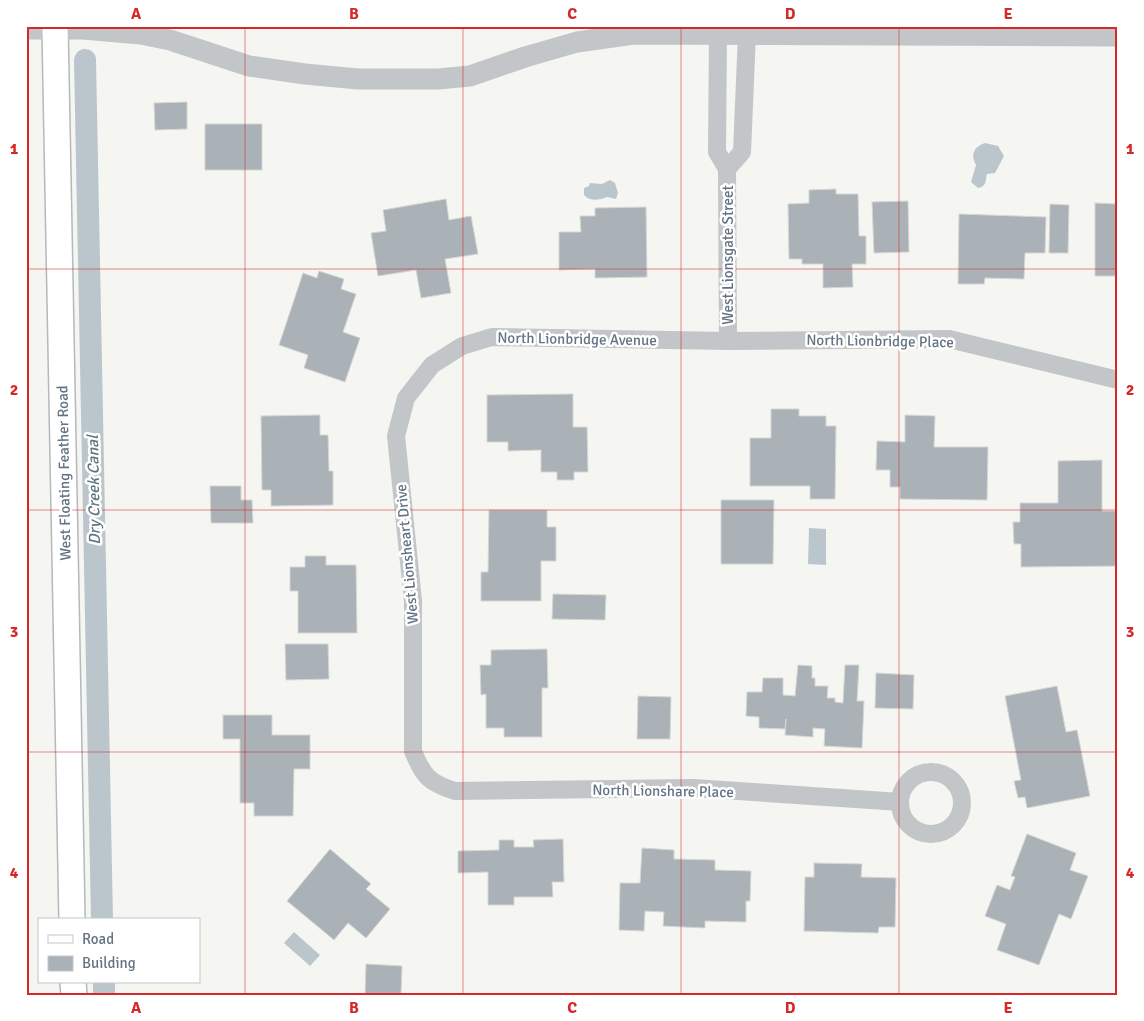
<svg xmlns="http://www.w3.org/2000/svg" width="1144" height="1021" font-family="Signika,sans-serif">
<rect width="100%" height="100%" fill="#f5f5f1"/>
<path fill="#bbc6cc" d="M 985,143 L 998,146 L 1004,156 L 995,173 L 987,174 C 985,182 987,186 978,188 L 971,182 L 976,165 C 970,154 974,147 985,143 Z
M 610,180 L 615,183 L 618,193 L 616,199 L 607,197 C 600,200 590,202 584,195 L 584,188 L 589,186 L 590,183 L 602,184 Z
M 809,528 L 826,529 L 826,565 L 808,564 Z
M 294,932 L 320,955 L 310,966 L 284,943 Z"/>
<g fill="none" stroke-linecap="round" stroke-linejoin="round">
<path stroke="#bbc6cc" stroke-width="22" d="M 85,60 L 102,920
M 104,982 L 104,995"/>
</g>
<path fill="#aab1b7" stroke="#d6d6d4" d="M 187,102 L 187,129 L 155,130 L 154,103 Z
M 205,124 L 262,124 L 262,170 L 205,170 Z
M 836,189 L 836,194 L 858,194 L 859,236 L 866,236 L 866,264 L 852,264 L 853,287 L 823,288 L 823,264 L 802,264 L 802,259 L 789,259 L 788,204 L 809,203 L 809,190 Z
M 446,199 L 449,220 L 471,216 L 478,254 L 445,259 L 451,293 L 421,298 L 416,270 L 378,276 L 371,233 L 386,231 L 383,210 Z
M 908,201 L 909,252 L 874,253 L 872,202 Z
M 1095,203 L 1118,204 L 1118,276 L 1095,276 Z
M 1050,204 L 1069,205 L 1068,253 L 1049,253 Z
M 646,207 L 647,277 L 595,278 L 595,269 L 559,270 L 559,232 L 581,232 L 580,216 L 595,216 L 595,208 Z
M 959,214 L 1046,217 L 1045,253 L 1025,253 L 1024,279 L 985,278 L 984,284 L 958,284 Z
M 319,271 L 344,279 L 341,289 L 356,294 L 343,332 L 360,338 L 345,382 L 304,368 L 308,355 L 279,345 L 303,273 L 317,278 Z
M 573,394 L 573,427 L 587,427 L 588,472 L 574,472 L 574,480 L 557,480 L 557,472 L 541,472 L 541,450 L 508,451 L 508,442 L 487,442 L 487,395 Z
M 771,409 L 799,409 L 799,416 L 826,416 L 826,426 L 836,426 L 835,499 L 810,499 L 810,486 L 750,486 L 750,438 L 771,438 Z
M 320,415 L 320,435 L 328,435 L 329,471 L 333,471 L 333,505 L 271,506 L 271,490 L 262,490 L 261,416 Z
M 905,415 L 935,416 L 934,447 L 988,447 L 987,500 L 900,499 L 900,487 L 890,487 L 890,470 L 876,470 L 877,441 L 905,442 Z
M 1102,460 L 1102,511 L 1118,511 L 1118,566 L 1021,567 L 1021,544 L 1014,544 L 1013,522 L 1020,522 L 1020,503 L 1058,503 L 1058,461 Z
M 210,486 L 241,486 L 241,500 L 252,500 L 253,523 L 211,523 Z
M 721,500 L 774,500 L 773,564 L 721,564 Z
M 489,510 L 547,510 L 547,527 L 556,527 L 556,561 L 541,561 L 541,601 L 481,601 L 481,572 L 488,572 Z
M 305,556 L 326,556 L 326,565 L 356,565 L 357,633 L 298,633 L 298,591 L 290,591 L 290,567 L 305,567 Z
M 553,594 L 606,595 L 605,620 L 552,619 Z
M 285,644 L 328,644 L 329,679 L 286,680 Z
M 547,649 L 548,688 L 542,688 L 542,737 L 504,737 L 504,728 L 486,728 L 486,694 L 481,695 L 480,665 L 491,665 L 491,650 Z
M 798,665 L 812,666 L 812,678 L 815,678 L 815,686 L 828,686 L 827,698 L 835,698 L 835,702 L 843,703 L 845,665 L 859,665 L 857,701 L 864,701 L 862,748 L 824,746 L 825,729 L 813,728 L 813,737 L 785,735 L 786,719 L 785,729 L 759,728 L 759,717 L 746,716 L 747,692 L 762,692 L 763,678 L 783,678 L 783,695 L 795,696 Z
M 876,673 L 914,675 L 913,709 L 875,708 Z
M 1057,686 L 1066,732 L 1077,730 L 1090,796 L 1027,808 L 1025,797 L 1018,798 L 1014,781 L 1021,780 L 1005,696 Z
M 638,696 L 671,697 L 670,739 L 637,739 Z
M 223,715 L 272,715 L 272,735 L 310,735 L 310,769 L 294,769 L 293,816 L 254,816 L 254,803 L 240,803 L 240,739 L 223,739 Z
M 1027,834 L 1076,853 L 1070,870 L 1088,876 L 1071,919 L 1059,914 L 1039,965 L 997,950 L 1006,924 L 985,916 L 997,885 L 1010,890 L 1015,877 L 1011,876 Z
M 563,839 L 564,882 L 552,882 L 553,897 L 514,897 L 514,905 L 488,905 L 488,872 L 458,873 L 458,851 L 499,850 L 499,840 L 514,840 L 514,847 L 534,847 L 533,840 Z
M 642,848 L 674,850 L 674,859 L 715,860 L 715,870 L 751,871 L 750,901 L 746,901 L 746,922 L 705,921 L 705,928 L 663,926 L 664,912 L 645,911 L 644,931 L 619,930 L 620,883 L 640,883 Z
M 330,849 L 371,884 L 366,889 L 390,909 L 366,938 L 348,923 L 334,940 L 287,901 Z
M 814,863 L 862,864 L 861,877 L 896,878 L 895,927 L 879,927 L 878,933 L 804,931 L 805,877 L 814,877 Z
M 366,964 L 402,966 L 401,995 L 365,995 Z"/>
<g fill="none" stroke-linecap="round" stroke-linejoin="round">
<g stroke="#b4b9be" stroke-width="28">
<path id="secondary" d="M 55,26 L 72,920
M 73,982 L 74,995"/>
</g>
<path stroke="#c2c6c9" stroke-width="18" d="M 718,33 L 717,152 L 727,169 L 742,152 L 747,33
M 727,169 L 728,341
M900 803a31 31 0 1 1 62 0a31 31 0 1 1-62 0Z
M 900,802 L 694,788 L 455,791 C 429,783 423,776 413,751 L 413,601 L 396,436 L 406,398 L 432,365 L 462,346 L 492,337 L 728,341 L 949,339 L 1118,380"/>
<path stroke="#c2c6c9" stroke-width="21" d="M 26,29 L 83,29 L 141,34 L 170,40 L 249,66 L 305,74 L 358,79 L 438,79 L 470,76 L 525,57 L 577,42 L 634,34 L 1118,36"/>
<use href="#secondary" stroke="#fff" stroke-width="25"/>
</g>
<path fill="none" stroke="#d62828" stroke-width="1" stroke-opacity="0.55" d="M 245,26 L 245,995M 463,26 L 463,995M 681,26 L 681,995M 899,26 L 899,995M 26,269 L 1118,269M 26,510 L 1118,510M 26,752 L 1118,752"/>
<g text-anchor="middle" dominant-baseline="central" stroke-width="5" stroke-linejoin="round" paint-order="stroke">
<g font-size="15" fill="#637383" stroke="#fff">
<text transform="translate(728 255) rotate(-90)">West Lionsgate Street</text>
<text transform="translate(577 339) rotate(1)">North Lionbridge Avenue</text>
<text transform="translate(880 341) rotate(1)">North Lionbridge Place</text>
<text transform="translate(64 473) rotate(-91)">West Floating Feather Road</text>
<text transform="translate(407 554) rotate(-95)">West Lionsheart Drive</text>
<text transform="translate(663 791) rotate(1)">North Lionshare Place</text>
</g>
<g font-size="16" font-style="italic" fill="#5e7580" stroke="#fff">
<text transform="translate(94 490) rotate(-91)">Dry Creek Canal</text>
</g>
</g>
<rect width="1144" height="1021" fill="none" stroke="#ffffff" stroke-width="55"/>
<rect x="38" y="918" width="162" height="65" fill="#ffffff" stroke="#c1c7cd"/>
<rect x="48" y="935" width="25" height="8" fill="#ffffff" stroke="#c1c7cd"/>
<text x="82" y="944" font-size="15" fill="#637383">Road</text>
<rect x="48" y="956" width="25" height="15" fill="#aab1b7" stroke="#c1c7cd"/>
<text x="82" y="968" font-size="15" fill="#637383">Building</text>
<rect x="28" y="28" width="1088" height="966" fill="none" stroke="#d62828" stroke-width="2"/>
<g font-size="16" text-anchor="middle" font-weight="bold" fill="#d62828">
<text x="136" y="19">A</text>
<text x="354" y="19">B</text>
<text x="572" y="19">C</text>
<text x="790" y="19">D</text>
<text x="1008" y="19">E</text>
<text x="14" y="154">1</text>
<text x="1130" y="154">1</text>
<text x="14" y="395">2</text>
<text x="1130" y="395">2</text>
<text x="14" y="637">3</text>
<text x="1130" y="637">3</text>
<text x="14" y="878">4</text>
<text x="1130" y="878">4</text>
<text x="136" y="1013">A</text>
<text x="354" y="1013">B</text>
<text x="572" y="1013">C</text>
<text x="790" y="1013">D</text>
<text x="1008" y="1013">E</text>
</g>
</svg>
